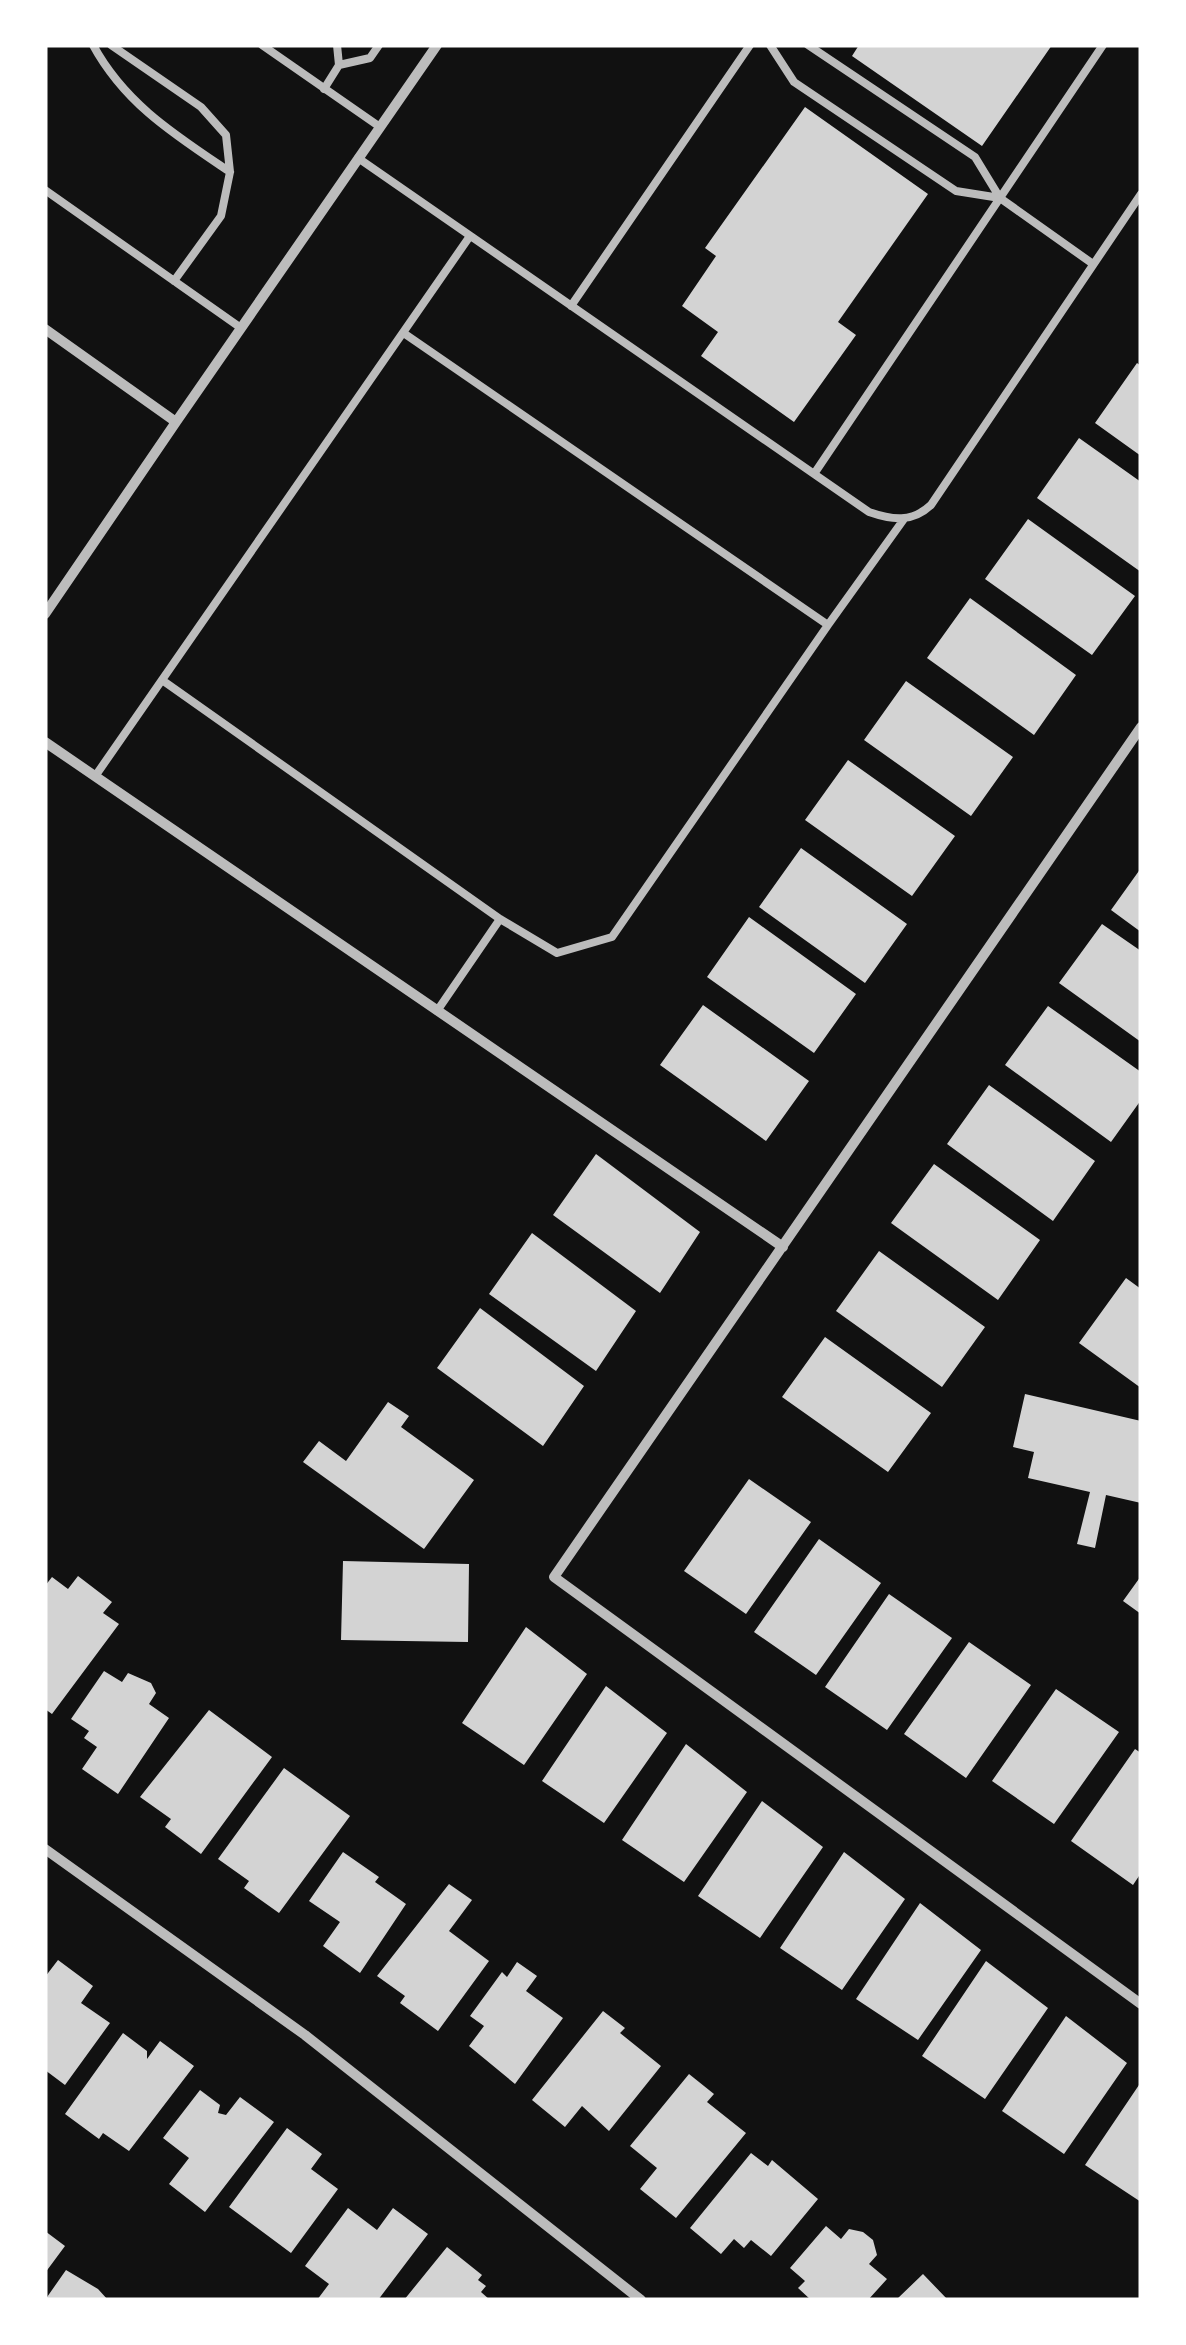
<svg xmlns="http://www.w3.org/2000/svg" width="1186" height="2345" font-family="'Times New Roman',serif">
<rect width="100%" height="100%" fill="#111"/>
<path fill="#d3d3d3" d="M 859,45 L 1052,45 L 982,146 L 852,56 Z
M 805,107 L 928,194 L 838,322 L 856,335 L 794,422 L 701,356 L 718,332 L 682,306 L 716,256 L 705,248 Z
M 1137,363 L 1141,366 L 1141,456 L 1095,423 Z
M 1079,438 L 1141,482 L 1141,572 L 1037,498 Z
M 1028,519 L 1135,596 L 1092,655 L 985,579 Z
M 970,598 L 1076,675 L 1034,735 L 927,658 Z
M 906,681 L 1013,757 L 971,816 L 864,740 Z
M 848,760 L 955,836 L 912,896 L 805,820 Z
M 801,848 L 907,924 L 865,983 L 759,907 Z
M 1141,868 L 1141,932 L 1111,910 Z
M 749,917 L 856,994 L 814,1053 L 707,977 Z
M 1102,924 L 1141,951 L 1141,1042 L 1059,983 Z
M 703,1005 L 809,1081 L 766,1141 L 660,1065 Z
M 1048,1006 L 1141,1072 L 1141,1100 L 1111,1142 L 1005,1065 Z
M 989,1085 L 1095,1161 L 1053,1221 L 947,1144 Z
M 596,1154 L 700,1232 L 660,1293 L 553,1215 Z
M 934,1164 L 1040,1240 L 998,1300 L 891,1223 Z
M 532,1233 L 636,1311 L 596,1371 L 489,1294 Z
M 879,1251 L 985,1327 L 942,1387 L 836,1311 Z
M 1126,1278 L 1141,1289 L 1141,1388 L 1079,1343 Z
M 480,1308 L 584,1386 L 543,1446 L 437,1368 Z
M 825,1337 L 931,1413 L 888,1472 L 782,1397 Z
M 1025,1394 L 1141,1421 L 1141,1503 L 1106,1495 L 1095,1548 L 1077,1544 L 1090,1492 L 1028,1478 L 1034,1452 L 1013,1447 Z
M 388,1402 L 409,1416 L 401,1427 L 474,1480 L 424,1549 L 303,1462 L 319,1441 L 346,1461 Z
M 749,1479 L 811,1522 L 746,1614 L 684,1571 Z
M 819,1539 L 881,1583 L 816,1675 L 754,1632 Z
M 343,1561 L 469,1564 L 468,1642 L 341,1640 Z
M 78,1576 L 112,1602 L 103,1613 L 119,1624 L 52,1714 L 45,1709 L 45,1586 L 52,1577 L 68,1589 Z
M 1141,1576 L 1141,1614 L 1123,1601 Z
M 889,1594 L 952,1638 L 887,1730 L 825,1687 Z
M 526,1627 L 587,1674 L 524,1765 L 462,1723 Z
M 969,1642 L 1031,1685 L 966,1778 L 904,1734 Z
M 104,1671 L 122,1682 L 128,1673 L 151,1683 L 156,1693 L 149,1704 L 169,1718 L 118,1794 L 82,1769 L 97,1747 L 84,1738 L 89,1731 L 71,1719 Z
M 606,1686 L 667,1733 L 604,1823 L 542,1781 Z
M 1056,1689 L 1119,1732 L 1054,1824 L 992,1781 Z
M 209,1710 L 272,1757 L 201,1854 L 165,1827 L 171,1819 L 140,1797 Z
M 686,1744 L 747,1792 L 684,1882 L 622,1840 Z
M 1135,1749 L 1141,1753 L 1141,1873 L 1133,1885 L 1071,1841 Z
M 284,1768 L 350,1816 L 279,1913 L 244,1888 L 249,1881 L 218,1859 Z
M 762,1801 L 823,1847 L 760,1938 L 698,1896 Z
M 343,1852 L 379,1877 L 375,1882 L 406,1904 L 360,1973 L 323,1946 L 340,1922 L 309,1901 Z
M 844,1852 L 905,1899 L 842,1990 L 780,1948 Z
M 449,1884 L 472,1900 L 449,1931 L 489,1961 L 438,2031 L 400,2003 L 405,1996 L 377,1976 Z
M 920,1903 L 981,1950 L 918,2040 L 856,1999 Z
M 58,1960 L 93,1986 L 81,2003 L 110,2023 L 65,2085 L 45,2070 L 45,1977 Z
M 986,1961 L 1048,2008 L 985,2099 L 922,2056 Z
M 517,1962 L 537,1976 L 526,1991 L 563,2018 L 515,2084 L 469,2046 L 484,2026 L 470,2016 L 502,1972 L 507,1977 Z
M 603,2011 L 625,2028 L 620,2033 L 661,2066 L 609,2131 L 582,2106 L 565,2127 L 532,2100 Z
M 1066,2016 L 1127,2063 L 1064,2154 L 1002,2111 Z
M 123,2033 L 147,2051 L 147,2059 L 160,2041 L 194,2066 L 129,2151 L 103,2133 L 99,2139 L 65,2114 Z
M 689,2074 L 714,2094 L 707,2102 L 746,2133 L 676,2218 L 640,2189 L 657,2168 L 630,2146 Z
M 1141,2082 L 1141,2202 L 1085,2165 Z
M 200,2090 L 220,2105 L 218,2113 L 226,2115 L 240,2097 L 274,2122 L 205,2212 L 169,2184 L 189,2158 L 163,2138 Z
M 287,2128 L 322,2154 L 311,2169 L 338,2189 L 291,2253 L 229,2207 Z
M 751,2153 L 768,2166 L 772,2160 L 818,2199 L 771,2256 L 751,2240 L 744,2248 L 734,2239 L 721,2254 L 690,2228 Z
M 348,2208 L 377,2230 L 393,2208 L 428,2234 L 378,2300 L 317,2300 L 329,2284 L 305,2266 Z
M 826,2226 L 841,2239 L 849,2229 L 863,2232 L 873,2240 L 877,2255 L 869,2264 L 887,2279 L 868,2300 L 811,2300 L 798,2288 L 805,2281 L 790,2268 Z
M 45,2231 L 65,2246 L 45,2273 Z
M 447,2247 L 482,2275 L 478,2280 L 486,2286 L 481,2292 L 490,2300 L 404,2300 Z
M 66,2270 L 98,2289 L 108,2300 L 45,2300 Z
M 923,2274 L 948,2300 L 896,2300 Z"/>
<g fill="none" stroke-linecap="round" stroke-linejoin="round">
<path stroke="#bcbcbc" stroke-width="8" d="M 93,45 C 125,104 175,135 230,172
M 111,45 L 201,107 L 226,135 L 230,172 L 221,216 L 174,281
M 262,45 L 380,127
M 770,45 L 794,82 L 956,191 L 1000,198
M 808,45 L 975,157 L 1000,198 L 1093,264
M 339,65 L 370,58 L 379,45
M 324,89 L 339,65 L 337,45
M 358,158 L 869,512 C 892,520 912,523 931,505 L 1141,194
M 45,190 L 241,328
M 571,306 L 750,45
M 814,474 L 1103,45
M 828,625 L 904,519
M 162,680 L 500,919 L 557,953 L 612,937 L 828,625 L 405,334
M 96,775 L 470,236
M 437,1011 L 500,919"/>
<path stroke="#bcbcbc" stroke-width="10" d="M 45,329 L 176,422 L 437,45
M 45,614 L 176,422
M 1141,727 L 554,1577 L 1141,2004
M 45,742 L 783,1247
M 45,1849 L 305,2035 L 641,2300"/>
</g>
<rect width="1186" height="2345" fill="none" stroke="#ffffff" stroke-width="95"/>
</svg>
